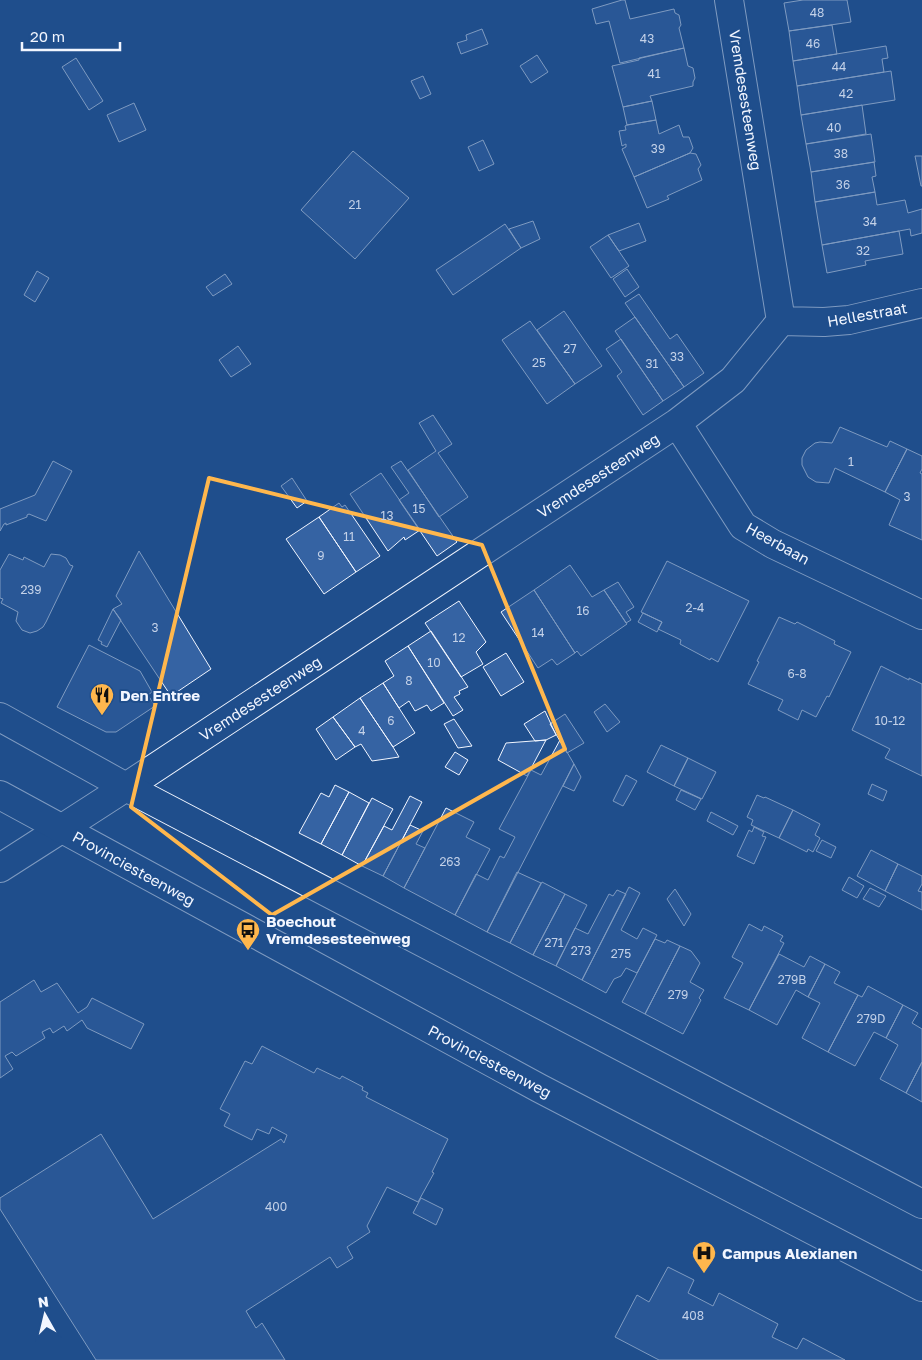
<svg xmlns="http://www.w3.org/2000/svg" width="922" height="1360" font-family="'Golos Text',sans-serif">
<rect width="100%" height="100%" fill="#1f4e8c"/>
<path fill="#3563a3" stroke="#f2f6ff" d="M 622,0 L 625,0 L 630,19 L 674,9 L 675,13 L 679,15 L 681,25 L 679,28 L 684,48 L 620,63 L 609,21 L 596,24 L 592,9 Z
M 803,0 L 847,0 L 851,22 L 789,31 L 784,3 Z
M 832,25 L 837,54 L 793,61 L 789,31 Z
M 482,29 L 488,44 L 461,54 L 457,43 L 467,40 L 466,35 Z
M 886,46 L 888,58 L 882,59 L 884,72 L 797,86 L 793,61 Z
M 684,48 L 688,66 L 693,68 L 695,78 L 693,82 L 693,86 L 650,96 L 652,101 L 623,107 L 612,66 L 639,60 L 639,58 Z
M 537,55 L 548,72 L 531,83 L 520,66 Z
M 76,58 L 103,101 L 89,110 L 62,67 Z
M 891,71 L 895,100 L 801,115 L 797,86 Z
M 423,76 L 431,94 L 420,99 L 411,81 Z
M 652,101 L 656,120 L 627,125 L 623,107 Z
M 134,103 L 146,130 L 119,142 L 107,115 Z
M 862,105 L 866,134 L 806,144 L 801,115 Z
M 656,120 L 659,134 L 679,125 L 683,137 L 689,137 L 693,148 L 690,153 L 634,177 L 622,149 L 626,147 L 626,144 L 622,146 L 619,131 L 626,130 L 625,126 L 627,125 Z
M 871,134 L 875,162 L 811,172 L 806,144 Z
M 483,140 L 494,164 L 479,171 L 468,147 Z
M 353,151 L 409,198 L 355,259 L 301,210 Z
M 690,153 L 696,154 L 701,165 L 698,169 L 702,180 L 667,196 L 669,199 L 647,208 L 634,177 Z
M 915,156 L 922,156 L 922,186 L 921,186 Z
M 874,162 L 876,176 L 872,177 L 875,192 L 815,202 L 811,172 Z
M 875,192 L 877,205 L 905,200 L 908,213 L 922,209 L 922,233 L 911,236 L 910,229 L 822,245 L 815,202 Z
M 533,221 L 540,239 L 521,248 L 509,229 Z
M 639,223 L 646,241 L 619,251 L 608,235 Z
M 505,224 L 521,248 L 453,295 L 436,270 Z
M 899,231 L 903,254 L 865,261 L 866,265 L 827,273 L 822,245 Z
M 608,235 L 629,266 L 611,278 L 590,247 Z
M 627,269 L 639,287 L 625,297 L 613,279 Z
M 37,271 L 49,278 L 35,302 L 24,295 Z
M 225,274 L 232,284 L 213,296 L 206,287 Z
M 639,294 L 670,339 L 677,334 L 704,373 L 684,387 L 625,303 Z
M 564,311 L 602,366 L 575,384 L 537,330 Z
M 635,317 L 684,387 L 663,401 L 615,331 Z
M 530,321 L 575,384 L 547,404 L 502,340 Z
M 621,339 L 663,401 L 643,415 L 617,376 L 622,372 L 606,349 Z
M 238,346 L 251,364 L 231,377 L 219,360 Z
M 433,415 L 452,444 L 438,453 L 468,497 L 439,517 L 408,470 L 436,451 L 419,423 Z
M 840,427 L 887,447 L 890,441 L 907,449 L 885,492 L 835,468 L 829,483 L 816,482 L 808,477 L 802,465 L 802,458 L 806,450 L 815,443 L 820,442 L 832,443 Z
M 907,449 L 922,456 L 922,469 L 920,473 L 922,474 L 922,540 L 889,525 L 900,500 L 885,492 Z
M 53,461 L 72,471 L 46,521 L 29,514 L 27,515 L 27,517 L 6,525 L 6,523 L 4,524 L 0,531 L 0,509 L 35,495 Z
M 401,461 L 457,542 L 437,556 L 399,500 L 409,493 L 391,467 Z
M 381,473 L 420,530 L 405,540 L 404,537 L 388,551 L 350,494 Z
M 292,478 L 307,501 L 297,508 L 281,486 Z
M 339,503 L 342,507 L 345,505 L 380,556 L 356,572 L 319,517 Z
M 319,517 L 356,572 L 324,594 L 286,539 Z
M 139,551 L 211,669 L 171,696 L 113,609 L 122,604 L 116,596 Z
M 9,554 L 23,560 L 24,557 L 44,567 L 51,554 L 60,555 L 66,558 L 70,565 L 73,566 L 46,622 L 43,627 L 37,631 L 30,633 L 22,630 L 16,621 L 18,612 L 1,603 L 3,599 L 0,598 L 0,570 Z
M 667,561 L 749,601 L 718,662 L 711,658 L 710,660 L 680,644 L 681,640 L 658,629 L 662,622 L 641,612 Z
M 570,565 L 592,597 L 604,590 L 627,624 L 581,656 L 577,651 L 575,653 L 534,590 Z
M 618,582 L 634,607 L 626,612 L 631,620 L 626,623 L 604,590 Z
M 534,590 L 575,653 L 557,665 L 552,659 L 538,668 L 501,612 Z
M 459,601 L 486,642 L 476,652 L 483,664 L 461,677 L 425,623 Z
M 113,609 L 121,620 L 107,647 L 101,644 L 102,642 L 98,640 Z
M 643,613 L 662,622 L 657,632 L 638,622 Z
M 779,617 L 795,624 L 797,622 L 835,641 L 834,644 L 851,652 L 829,697 L 827,696 L 816,717 L 802,710 L 798,720 L 778,710 L 783,700 L 748,684 L 759,662 L 757,661 Z
M 431,631 L 468,687 L 459,691 L 460,694 L 454,697 L 463,710 L 453,716 L 408,646 Z
M 89,645 L 140,671 L 152,692 L 148,695 L 155,706 L 116,732 L 106,732 L 57,707 Z
M 408,646 L 444,703 L 431,711 L 427,705 L 415,711 L 409,701 L 399,708 L 383,683 L 394,676 L 385,661 Z
M 506,653 L 524,682 L 501,696 L 483,667 Z
M 881,666 L 909,680 L 909,678 L 922,684 L 922,776 L 885,758 L 890,749 L 852,730 Z
M 383,683 L 415,733 L 393,747 L 360,698 Z
M 360,698 L 393,747 L 399,757 L 372,761 L 361,744 L 355,747 L 333,717 Z
M 605,704 L 620,722 L 607,732 L 594,712 Z
M 545,711 L 556,735 L 546,740 L 535,741 L 524,724 Z
M 565,714 L 584,743 L 567,753 L 550,724 Z
M 333,717 L 355,747 L 336,760 L 316,729 Z
M 454,719 L 472,746 L 458,748 L 444,724 Z
M 546,740 L 527,776 L 498,760 L 506,743 Z
M 560,740 L 574,764 L 487,932 L 455,915 L 476,874 L 488,880 L 500,856 L 504,858 L 515,837 L 499,829 L 531,770 L 541,775 Z
M 661,745 L 688,758 L 674,786 L 647,772 Z
M 455,752 L 468,760 L 459,775 L 445,767 Z
M 688,758 L 716,772 L 702,799 L 674,786 Z
M 574,764 L 581,777 L 574,791 L 563,786 Z
M 626,775 L 637,781 L 623,806 L 613,801 Z
M 872,784 L 887,791 L 883,801 L 868,794 Z
M 335,785 L 349,792 L 321,844 L 299,833 L 321,793 L 329,797 Z
M 681,790 L 701,799 L 695,810 L 676,800 Z
M 349,792 L 369,803 L 342,855 L 321,844 Z
M 757,795 L 764,798 L 765,797 L 793,810 L 779,838 L 751,825 L 753,820 L 747,817 Z
M 410,796 L 422,802 L 383,876 L 362,866 L 384,826 L 392,830 Z
M 372,798 L 393,809 L 362,866 L 342,855 Z
M 446,808 L 474,822 L 466,837 L 490,849 L 455,915 L 404,888 Z
M 793,810 L 820,824 L 815,835 L 820,838 L 813,852 L 808,849 L 807,852 L 779,838 Z
M 711,812 L 738,826 L 733,835 L 707,821 Z
M 410,825 L 423,831 L 416,844 L 425,848 L 404,888 L 383,876 Z
M 754,827 L 764,832 L 762,836 L 766,837 L 754,864 L 737,856 L 749,830 L 752,832 Z
M 822,840 L 836,847 L 831,858 L 816,851 Z
M 871,850 L 898,864 L 885,891 L 857,876 Z
M 898,864 L 922,876 L 922,884 L 918,891 L 922,892 L 922,910 L 885,891 Z
M 517,872 L 541,883 L 510,943 L 487,932 Z
M 849,877 L 864,886 L 857,898 L 842,890 Z
M 542,882 L 565,894 L 533,955 L 510,943 Z
M 629,887 L 640,893 L 621,930 L 637,939 L 643,928 L 657,935 L 637,973 L 626,968 L 621,976 L 614,979 L 606,993 L 582,980 Z
M 870,888 L 886,896 L 879,907 L 863,899 Z
M 675,889 L 691,914 L 684,926 L 667,899 Z
M 617,890 L 626,894 L 582,980 L 556,966 L 575,928 L 588,934 L 609,894 L 613,896 Z
M 565,894 L 587,905 L 556,966 L 533,955 Z
M 749,924 L 762,931 L 764,926 L 783,936 L 780,941 L 784,943 L 749,1010 L 724,998 L 743,963 L 732,957 Z
M 655,939 L 665,943 L 667,940 L 680,946 L 645,1014 L 622,1002 Z
M 680,946 L 691,951 L 700,963 L 690,982 L 704,990 L 699,998 L 701,1000 L 683,1034 L 645,1014 Z
M 779,954 L 804,967 L 810,956 L 825,964 L 808,997 L 796,990 L 777,1025 L 749,1010 Z
M 825,964 L 840,972 L 834,983 L 858,995 L 828,1052 L 802,1038 L 820,1003 L 808,997 Z
M 34,980 L 41,992 L 57,983 L 78,1013 L 87,1007 L 92,998 L 144,1024 L 131,1049 L 87,1028 L 82,1020 L 67,1031 L 64,1026 L 53,1033 L 50,1028 L 42,1032 L 45,1038 L 16,1056 L 12,1052 L 5,1056 L 13,1069 L 0,1078 L 0,1002 Z
M 868,986 L 903,1005 L 886,1038 L 874,1032 L 855,1066 L 828,1052 L 858,995 L 862,997 Z
M 903,1005 L 918,1013 L 912,1023 L 922,1029 L 922,1062 L 906,1093 L 880,1079 L 898,1045 L 886,1038 Z
M 262,1046 L 314,1073 L 317,1068 L 340,1079 L 342,1076 L 363,1087 L 362,1090 L 368,1093 L 366,1097 L 448,1139 L 432,1172 L 434,1173 L 418,1202 L 387,1187 L 367,1226 L 370,1232 L 347,1247 L 353,1258 L 337,1268 L 330,1257 L 246,1311 L 256,1328 L 262,1323 L 285,1360 L 96,1360 L 0,1209 L 0,1198 L 101,1134 L 153,1219 L 281,1139 L 284,1143 L 287,1135 L 272,1127 L 269,1134 L 257,1129 L 252,1140 L 224,1126 L 230,1114 L 220,1109 L 245,1061 L 252,1064 Z
M 922,1062 L 922,1102 L 906,1093 Z
M 421,1198 L 443,1209 L 436,1225 L 413,1213 Z
M 668,1267 L 694,1280 L 688,1293 L 713,1306 L 719,1293 L 778,1324 L 772,1337 L 797,1349 L 803,1338 L 845,1360 L 659,1360 L 615,1337 L 637,1295 L 649,1302 Z"/>
<g fill="none" stroke-linecap="round" stroke-linejoin="round">
<g stroke="#f2f6ff" stroke-width="30">
<path id="street" d="M 781,321 L 824,322 L 849,320 L 922,303
M 677,423 L 743,526 L 773,544 L 922,615
M 126,787 L 677,423 L 733,380 L 781,321 L 729,0
M 0,868 L 61,829"/>
</g>
<g stroke="#f2f6ff" stroke-width="30">
<path id="primary" d="M 0,717 L 126,787 L 922,1204
M 0,795 L 539,1088 L 922,1287
M 61,829 L 126,787"/>
</g>
<use href="#street" stroke="#1f4e8c" stroke-width="28"/>
<use href="#primary" stroke="#1f4e8c" stroke-width="28"/>
</g>
<path d="M0 0H922V1360H0ZM 209,478 L 482,545 L 565,749 L 272,915 L 131,807 Z" fill="#1f4e8c" fill-opacity=".55" fill-rule="evenodd"/>
<path fill="none" stroke="#ffb74d" stroke-width="4" stroke-linejoin="round" d="M 209,478 L 482,545 L 565,749 L 272,915 L 131,807 Z"/>
<defs>
<g id="restaurant-pin" transform="scale(1.25)"><path d="M0 17L-7.5 6A9.5 9.5 0 1 1 7.5 6Z" fill="#ffb74d" stroke="#1f4e8c"/><path d="M-5-6h1v4h1v-4h1v4h1v-4h1v5L-1.5 .5V6h-2V.5L-5-1ZM5-6V6H3V1.5H1.5Q1.5-4 5-6Z" fill="#111"/></g>
<g id="bus-pin" transform="scale(1.25)"><path d="M0 17L-7.5 6A9.5 9.5 0 1 1 7.5 6Z" fill="#ffb74d" stroke="#1f4e8c"/><path d="M-5-6H5V4H4V6H2V4H-2V6H-4V4H-5ZM-3.5-4V0h7V-4ZM-3.5 1.2v1.5H-2V1.2ZM2 1.2v1.5H3.5V1.2Z" fill="#111"/></g>
<g id="hospital-pin" transform="scale(1.25)"><path d="M0 17L-7.5 6A9.5 9.5 0 1 1 7.5 6Z" fill="#ffb74d" stroke="#1f4e8c"/><path d="M-5-5h3v3.5h4V-5h3V5h-3V1.5h-4V5h-3Z" fill="#111"/></g>
</defs>
<g fill-rule="evenodd">
<use href="#restaurant-pin" x="102" y="695"/>
<use href="#bus-pin" x="248" y="930"/>
<use href="#hospital-pin" x="704" y="1253"/>
</g>
<g text-anchor="middle" dominant-baseline="central" stroke-width="4" stroke-linejoin="round" paint-order="stroke">
<g font-size="12" fill="#c3d1e8">
<text x="817" y="12">48</text>
<text x="647" y="38">43</text>
<text x="813" y="43">46</text>
<text x="839" y="66">44</text>
<text x="654" y="73">41</text>
<text x="846" y="93">42</text>
<text x="834" y="127">40</text>
<text x="658" y="148">39</text>
<text x="841" y="153">38</text>
<text x="843" y="184">36</text>
<text x="355" y="204">21</text>
<text x="870" y="221">34</text>
<text x="863" y="250">32</text>
<text x="570" y="348">27</text>
<text x="677" y="356">33</text>
<text x="539" y="362">25</text>
<text x="652" y="363">31</text>
<text x="851" y="461">1</text>
<text x="907" y="496">3</text>
<text x="419" y="508">15</text>
<text x="387" y="515">13</text>
<text x="349" y="536">11</text>
<text x="321" y="555">9</text>
<text x="31" y="589">239</text>
<text x="695" y="607">2-4</text>
<text x="583" y="610">16</text>
<text x="155" y="627">3</text>
<text x="538" y="632">14</text>
<text x="459" y="637">12</text>
<text x="434" y="662">10</text>
<text x="797" y="673">6-8</text>
<text x="409" y="680">8</text>
<text x="391" y="720">6</text>
<text x="890" y="720">10-12</text>
<text x="362" y="730">4</text>
<text x="450" y="861">263</text>
<text x="554" y="942">271</text>
<text x="581" y="950">273</text>
<text x="621" y="953">275</text>
<text x="792" y="979">279B</text>
<text x="678" y="994">279</text>
<text x="871" y="1018">279D</text>
<text x="276" y="1206">400</text>
<text x="693" y="1315">408</text>
</g>
<g font-size="15" fill="#f2f6ff" stroke="#1f4e8c">
<text transform="translate(746 100) rotate(81)">Vremdesesteenweg</text>
<text transform="translate(867 314) rotate(-10)">Hellestraat</text>
<text transform="translate(598 475) rotate(-33)">Vremdesesteenweg</text>
<text transform="translate(778 543) rotate(29)">Heerbaan</text>
<text transform="translate(260 698) rotate(-33)">Vremdesesteenweg</text>
<text transform="translate(134 868) rotate(29)">Provinciesteenweg</text>
<text transform="translate(490 1061) rotate(28)">Provinciesteenweg</text>
</g>
<g font-size="15" font-weight="bold" fill="#f2f6ff" stroke="#1f4e8c" text-anchor="start">
<text x="120" y="695">Den Entree</text>
<text x="266" y="921">Boechout<tspan x="266" dy="17">Vremdesesteenweg</tspan></text>
<text x="722" y="1253">Campus Alexianen</text>
</g>
</g>
<g transform="translate(45 1315) rotate(352)" stroke="#1f4e8c" stroke-width="4" paint-order="stroke">
<path d="M0-4L9 19L0 12L-9 19Z" fill="#f2f6ff"/>
<text y="-8" font-size="14" font-weight="bold" text-anchor="middle" fill="#f2f6ff">N</text>
</g>
<path d="M22 42v8h98v-8" fill="none" stroke="#f2f6ff" stroke-width="2.5"/>
<text x="30" y="42" font-size="15" fill="#f2f6ff" stroke="#1f4e8c" stroke-width="4" paint-order="stroke">20 m</text>
</svg>
